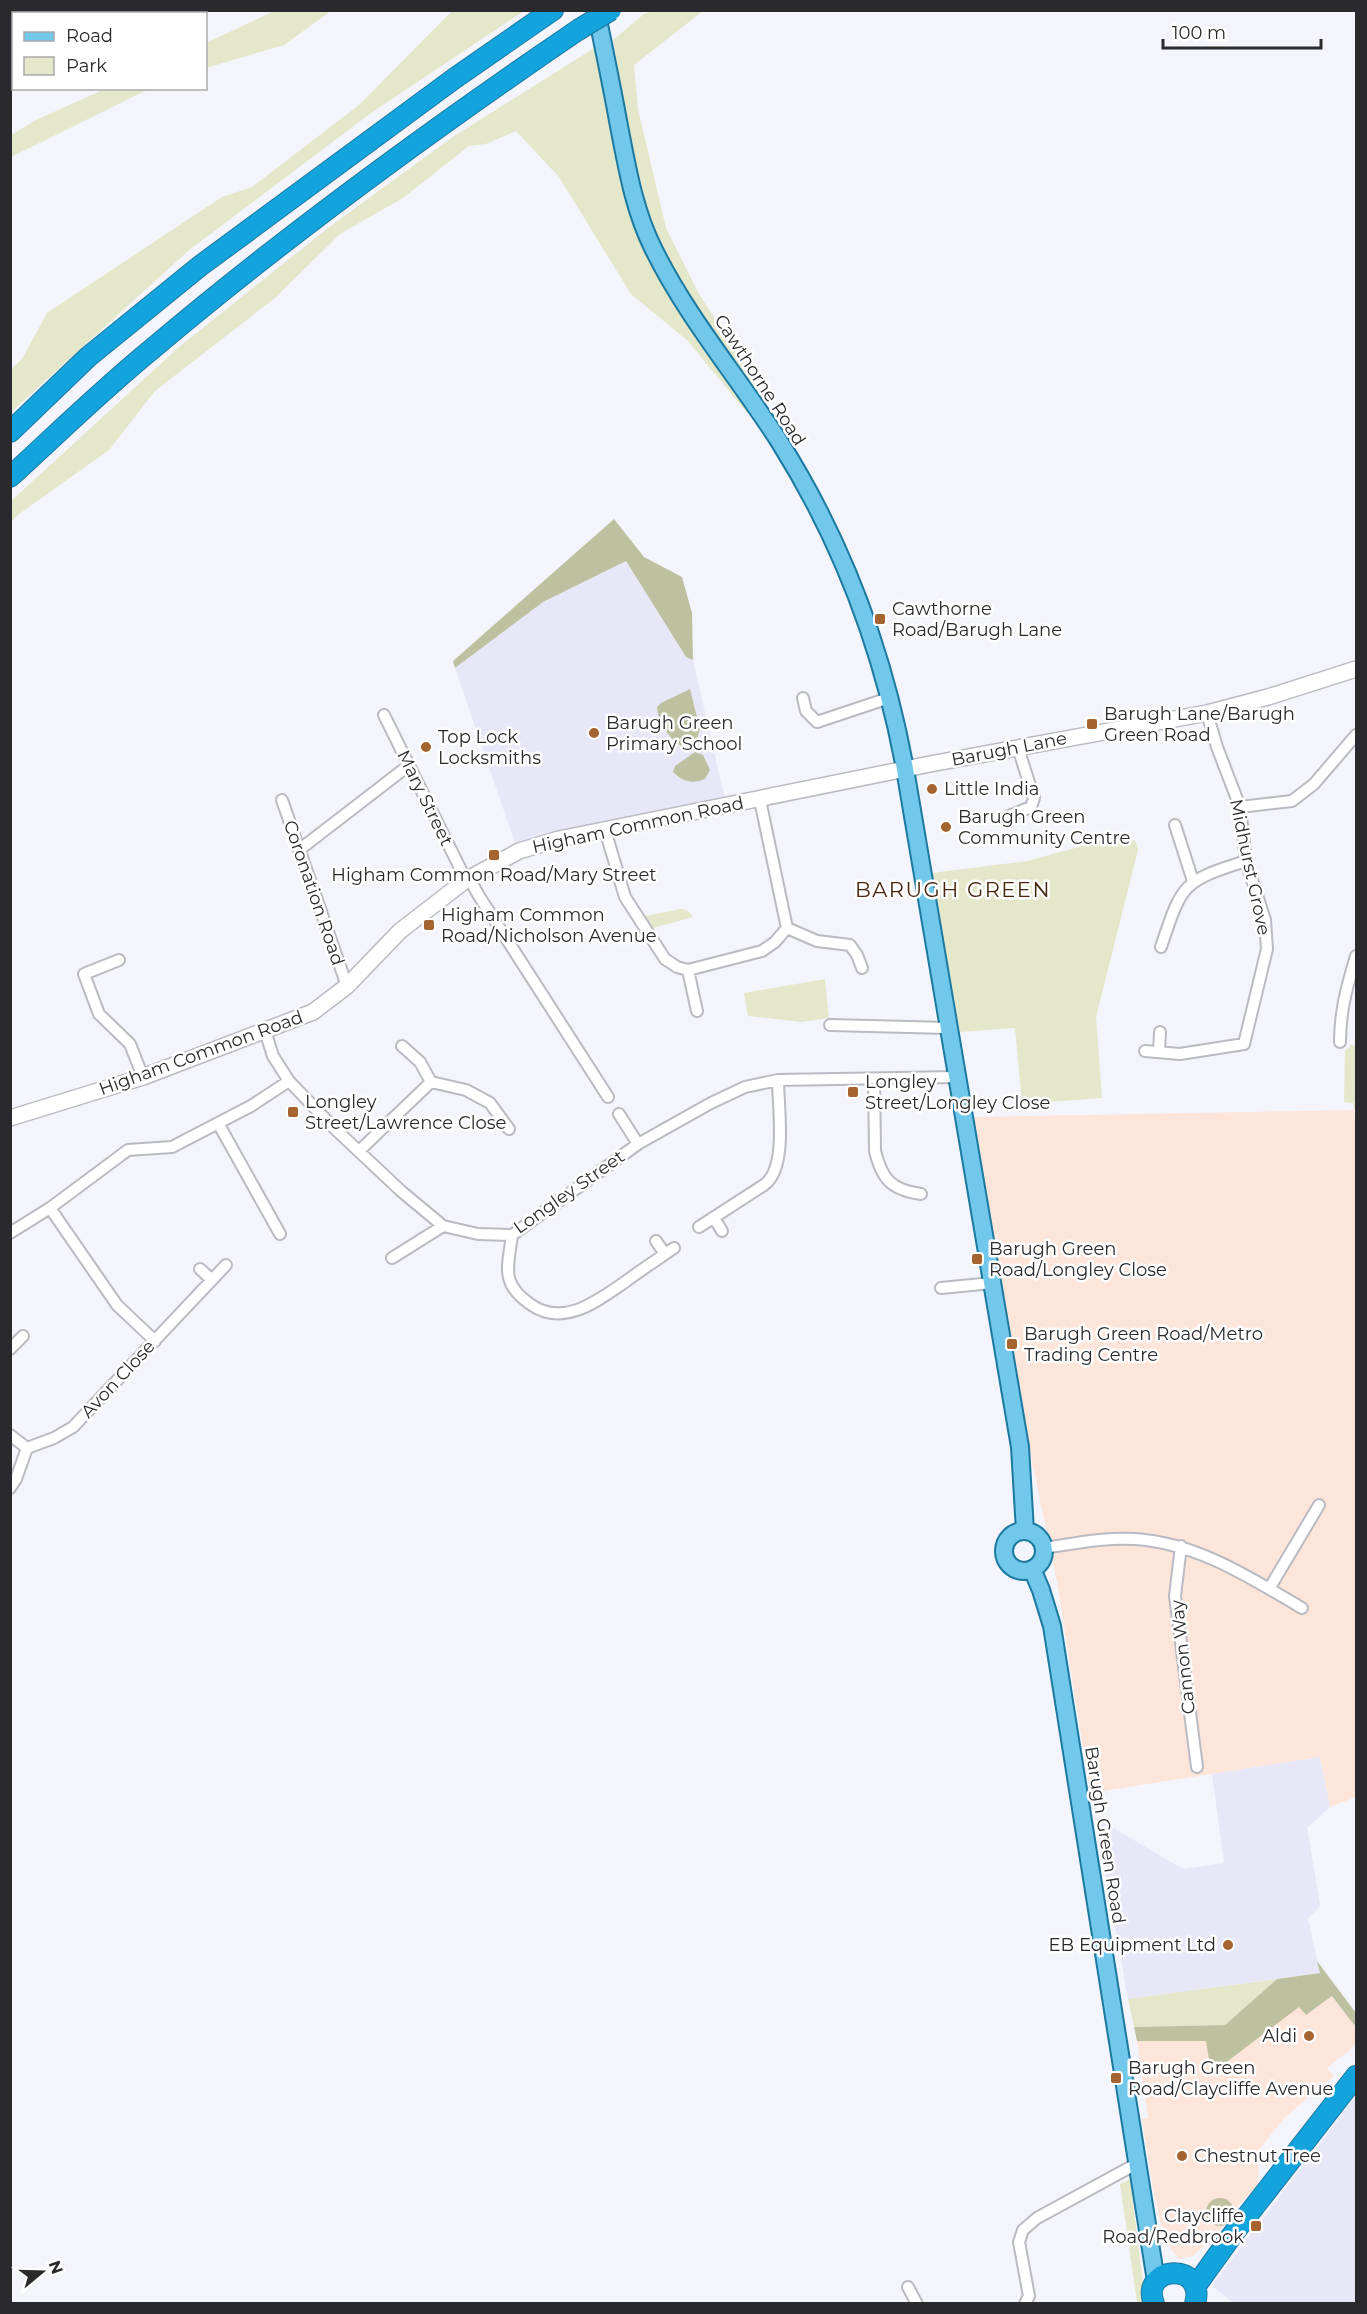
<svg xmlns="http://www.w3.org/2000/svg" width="1367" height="2314" font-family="Montserrat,sans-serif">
<rect width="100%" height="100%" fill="#f4f4fd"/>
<path fill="#fde5da" d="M 1354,1110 L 1356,1134 L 1356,1797 L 1330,1807 L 1320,1757 L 1090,1793 L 1058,1587 L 1032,1461 L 973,1117 Z
M 1332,1996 L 1356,2028 L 1356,2045 L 1327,2068 L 1334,2076 L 1284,2118 L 1259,2150 L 1258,2184 L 1234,2211 L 1234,2214 L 1225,2226 L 1221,2227 L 1221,2230 L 1193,2256 L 1179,2259 L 1164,2240 L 1154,2193 L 1142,2119 L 1148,2118 L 1137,2041 L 1206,2041 L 1224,2064 L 1299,2006 L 1306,2015 Z"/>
<path fill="#e8e7f7" d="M 626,561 L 686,657 L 693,660 L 725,799 L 605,821 L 515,843 L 455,668 L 543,602 Z
M 1320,1757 L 1330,1807 L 1307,1828 L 1320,1906 L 1308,1919 L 1320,1973 L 1128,1999 L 1095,1817 L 1183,1869 L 1224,1863 L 1212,1774 Z
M 1356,2096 L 1356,2303 L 1234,2303 L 1213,2287 L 1215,2281 Z"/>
<path fill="#e4e7ca" d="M 453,10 L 524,11 L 371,113 L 188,251 L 11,412 L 11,369 L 22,359 L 47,313 L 222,197 L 252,187 L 359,105 Z
M 274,11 L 331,11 L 284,45 L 206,68 L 206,43 Z
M 652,11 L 703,11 L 634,65 L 638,109 L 666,228 L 699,294 L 739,355 L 768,404 L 763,402 L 700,318 L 651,222 L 631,143 L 613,40 L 644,14 Z
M 596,47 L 612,128 L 637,235 L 693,330 L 751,409 L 747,413 L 688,341 L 631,294 L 559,177 L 516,131 L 486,144 L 469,146 L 403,198 L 340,234 L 275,298 L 155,391 L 109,450 L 19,514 L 11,522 L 11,501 L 179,347 L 328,228 L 454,136 Z
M 105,89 L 149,89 L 11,157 L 11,135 L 36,120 Z
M 1119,836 L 1131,841 L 1135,840 L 1138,850 L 1096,1017 L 1102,1098 L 1022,1104 L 1015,1028 L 960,1032 L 931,873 L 1027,861 Z
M 681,909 L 687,910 L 693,917 L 653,928 L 645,916 Z
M 825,979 L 829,1018 L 802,1022 L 748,1016 L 744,993 Z
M 1349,1044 L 1356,1046 L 1356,1110 L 1354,1110 L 1353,1103 L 1344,1102 L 1345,1050 L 1350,1047 Z
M 1277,1979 L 1225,2025 L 1134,2027 L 1128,1999 Z
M 1130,2179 L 1145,2299 L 1144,2303 L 1137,2303 L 1120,2184 Z"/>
<path fill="#bec1a0" d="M 614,519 L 644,557 L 682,577 L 692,613 L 693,660 L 686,657 L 626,561 L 543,602 L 455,668 L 453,661 Z
M 690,689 L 700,729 L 696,742 L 685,748 C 670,740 658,724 657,707 L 661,703 Z
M 695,752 L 703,755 L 710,770 L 705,779 C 692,784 683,782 673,772 L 675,766 Z
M 1317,1961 L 1356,2013 L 1356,2023 L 1354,2025 L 1332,1996 L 1306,2015 L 1299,2007 L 1224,2064 L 1210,2066 L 1206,2041 L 1137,2041 L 1134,2027 L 1225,2025 L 1277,1979 L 1320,1973 Z
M1206 2212a14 14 0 1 1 28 0a14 14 0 1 1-28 0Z"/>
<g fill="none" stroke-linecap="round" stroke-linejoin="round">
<g stroke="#babac3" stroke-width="14">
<path id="street" d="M 803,698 L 806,711 L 817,722 L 889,698
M 384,715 L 466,880
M 282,800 L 347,986
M 1240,807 L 1292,801 L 1314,784 L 1356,735
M 1009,816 L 1031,807 L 1034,798 L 1018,748
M 1175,825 L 1193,881
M 605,830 L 625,897 L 665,959 L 677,967 L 688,970 L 762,951 L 775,942 L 787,928 L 760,800
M 299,850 L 408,766
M 469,878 L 479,896 L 608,1097
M 787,928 L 817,941 L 850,945 L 857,955 L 862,968
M 1161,947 C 1182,884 1182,881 1246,861
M 119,960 L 84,974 L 99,1014 L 130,1044 L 143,1077
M 688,970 L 697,1011
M 830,1025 L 948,1028
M 265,1031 L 273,1056 L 289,1081 L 333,1127 L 401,1191 L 443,1226 L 478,1234 L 512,1235 L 638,1144 L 711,1103 L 745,1087 L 778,1080 L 957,1077
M 1340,1042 C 1340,1011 1347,986 1356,956
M 402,1046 L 420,1062 L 431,1082 L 466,1090 L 490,1103 L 509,1129
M 1145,1051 L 1180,1054 L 1244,1044 L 1267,949 L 1265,920 L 1246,861 L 1240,807 L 1217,747 L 1207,713
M 1159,1052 L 1160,1032
M 874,1079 L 875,1151 C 882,1180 892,1190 921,1194
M 619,1114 L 638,1144
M 218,1123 L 280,1234
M 359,1151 L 431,1082
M 50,1208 L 117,1305 L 155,1341
M 714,1218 L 722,1231
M 699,1227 L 764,1185 C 788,1168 778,1108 778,1080
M 10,1233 L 50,1208 L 128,1150 L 172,1147 L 251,1106 L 289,1081
M 512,1235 C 508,1267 500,1283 530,1304 C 563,1328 597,1301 625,1282 C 641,1270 658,1259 674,1248
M 656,1241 L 665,1254
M 392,1258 L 443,1226
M 200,1269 L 212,1280
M 941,1288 L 992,1283
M 10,1349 L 23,1336
M 10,1435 L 27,1448 L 54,1438 L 73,1427 L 226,1265
M 10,1488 L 16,1479 L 27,1448
M 1181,1546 L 1175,1596 L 1197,1767
M 1044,1548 C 1073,1544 1104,1537 1135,1539 C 1197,1543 1249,1577 1302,1608
M 1269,1589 L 1319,1505
M 908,2287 L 917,2304
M 1025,2304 L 1029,2296 L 1019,2242 L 1023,2230 L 1037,2218 L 1138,2163"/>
</g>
<g stroke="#babac3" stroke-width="18">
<path id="secondary" d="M 10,1118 L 143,1077 L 313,1012 L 347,986 L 400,931 L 466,880 L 519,851 L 559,839 L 930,764 L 1207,713 L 1268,697 L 1356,669"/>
</g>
<g stroke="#1c799f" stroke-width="20">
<path id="primary" d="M 596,10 C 604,49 612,87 619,126 C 627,167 634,210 653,248 C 686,316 738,377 779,441 C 842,541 884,654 905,769 L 1020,1447 L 1025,1531
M1004 1551a20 20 0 1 1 40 0a20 20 0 1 1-40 0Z
M 1032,1569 L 1041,1590 L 1052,1626 L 1156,2281"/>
</g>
<g stroke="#1c799f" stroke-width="22">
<path id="highway" d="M 10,432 L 88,357 L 200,266 L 455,78 L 553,10
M 10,477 C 57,434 103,389 152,349 C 288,234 431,130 578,30
M 1195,2287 L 1233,2234 L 1356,2076
M 1154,2304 C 1139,2265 1207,2261 1195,2304"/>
</g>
<use href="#street" stroke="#fff" stroke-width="10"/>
<use href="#secondary" stroke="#fff" stroke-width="15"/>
<use href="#primary" stroke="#72c8eb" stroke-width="16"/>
<use href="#highway" stroke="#14a4dd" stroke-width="20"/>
<g stroke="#1c799f" stroke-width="22" stroke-linecap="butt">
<path id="highway-bridge" d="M 578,30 L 611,10"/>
</g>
<use href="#highway-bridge" stroke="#14a4dd" stroke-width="20"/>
</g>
<g fill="#a56330" stroke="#fff" stroke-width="2">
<rect x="874" y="613" width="12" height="12" rx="3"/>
<rect x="1086" y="718" width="12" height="12" rx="3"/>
<circle cx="594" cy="733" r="6"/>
<circle cx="426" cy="747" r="6"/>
<circle cx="932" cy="789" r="6"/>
<circle cx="946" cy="827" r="6"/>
<rect x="488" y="849" width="12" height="12" rx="3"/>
<rect x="423" y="919" width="12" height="12" rx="3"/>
<rect x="847" y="1086" width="12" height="12" rx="3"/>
<rect x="287" y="1106" width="12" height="12" rx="3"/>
<rect x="971" y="1253" width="12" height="12" rx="3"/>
<rect x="1006" y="1338" width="12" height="12" rx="3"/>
<circle cx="1228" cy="1945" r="6"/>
<circle cx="1309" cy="2036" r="6"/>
<rect x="1110" y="2072" width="12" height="12" rx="3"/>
<circle cx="1182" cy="2156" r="6"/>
<rect x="1250" y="2220" width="12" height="12" rx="3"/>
</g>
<g text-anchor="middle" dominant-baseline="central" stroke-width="5" stroke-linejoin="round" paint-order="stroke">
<g font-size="18" fill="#2a292d" stroke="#fff">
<text transform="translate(760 380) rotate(57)">Cawthorne Road</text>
<text transform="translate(1009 749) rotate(-11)">Barugh Lane</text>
<text transform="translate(425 798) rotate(64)">Mary Street</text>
<text transform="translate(638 825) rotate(-12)">Higham Common Road</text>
<text transform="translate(1250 867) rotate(78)">Midhurst Grove</text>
<text transform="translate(314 893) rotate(71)">Coronation Road</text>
<text transform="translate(201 1053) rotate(-20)">Higham Common Road</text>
<text transform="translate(569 1192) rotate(-35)">Longley Street</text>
<text transform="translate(118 1379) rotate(-47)">Avon Close</text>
<text transform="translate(1183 1657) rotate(-96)">Cannon Way</text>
<text transform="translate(1105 1835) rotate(81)">Barugh Green Road</text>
</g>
<g font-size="18" fill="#2a292d" stroke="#fff" text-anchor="start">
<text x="892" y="609">Cawthorne<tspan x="892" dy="21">Road/Barugh Lane</tspan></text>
<text x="1104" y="714">Barugh Lane/Barugh<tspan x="1104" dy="21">Green Road</tspan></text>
<text x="606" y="723">Barugh Green<tspan x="606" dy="21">Primary School</tspan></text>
<text x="438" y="737">Top Lock<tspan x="438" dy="21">Locksmiths</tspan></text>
<text x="944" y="789">Little India</text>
<text x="958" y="817">Barugh Green<tspan x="958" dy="21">Community Centre</tspan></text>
<text x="494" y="875" text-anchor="middle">Higham Common Road/Mary Street</text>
<text x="441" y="915">Higham Common<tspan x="441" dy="21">Road/Nicholson Avenue</tspan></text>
<text x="865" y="1082">Longley<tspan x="865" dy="21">Street/Longley Close</tspan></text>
<text x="305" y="1102">Longley<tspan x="305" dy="21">Street/Lawrence Close</tspan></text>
<text x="989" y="1249">Barugh Green<tspan x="989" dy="21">Road/Longley Close</tspan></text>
<text x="1024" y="1334">Barugh Green Road/Metro<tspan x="1024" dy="21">Trading Centre</tspan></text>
<text x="1216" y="1945" text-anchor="end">EB Equipment Ltd</text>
<text x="1297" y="2036" text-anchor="end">Aldi</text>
<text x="1128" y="2068">Barugh Green<tspan x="1128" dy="21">Road/Claycliffe Avenue</tspan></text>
<text x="1194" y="2156">Chestnut Tree</text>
<text x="1244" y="2216" text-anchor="end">Claycliffe<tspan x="1244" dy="21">Road/Redbrook</tspan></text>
</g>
<g font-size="21" letter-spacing="1.5" fill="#46260e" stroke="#fff">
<text x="953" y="889">BARUGH GREEN</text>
</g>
</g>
<rect width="1367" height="2314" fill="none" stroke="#2a292d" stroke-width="24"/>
<rect x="12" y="12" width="195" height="78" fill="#ffffff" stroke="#aaa9ab" stroke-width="1.5"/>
<rect x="24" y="32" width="30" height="9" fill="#72c8eb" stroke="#aaa9ab" stroke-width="1.5"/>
<text x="66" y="42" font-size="18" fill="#2a292d">Road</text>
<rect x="24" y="57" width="30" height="18" fill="#e4e7ca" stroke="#aaa9ab" stroke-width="1.5"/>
<text x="66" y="72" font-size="18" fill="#2a292d">Park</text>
<g transform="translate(42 2272) rotate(71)" stroke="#ffffff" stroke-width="4.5" paint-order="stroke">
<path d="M0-4.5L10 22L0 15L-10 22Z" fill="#2a292d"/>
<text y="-9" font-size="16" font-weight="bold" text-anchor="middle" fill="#2a292d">N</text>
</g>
<path d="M1163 39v9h158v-9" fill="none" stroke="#2a292d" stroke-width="3"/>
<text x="1172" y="39" font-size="18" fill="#2a292d" stroke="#ffffff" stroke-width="4.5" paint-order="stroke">100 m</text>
</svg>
